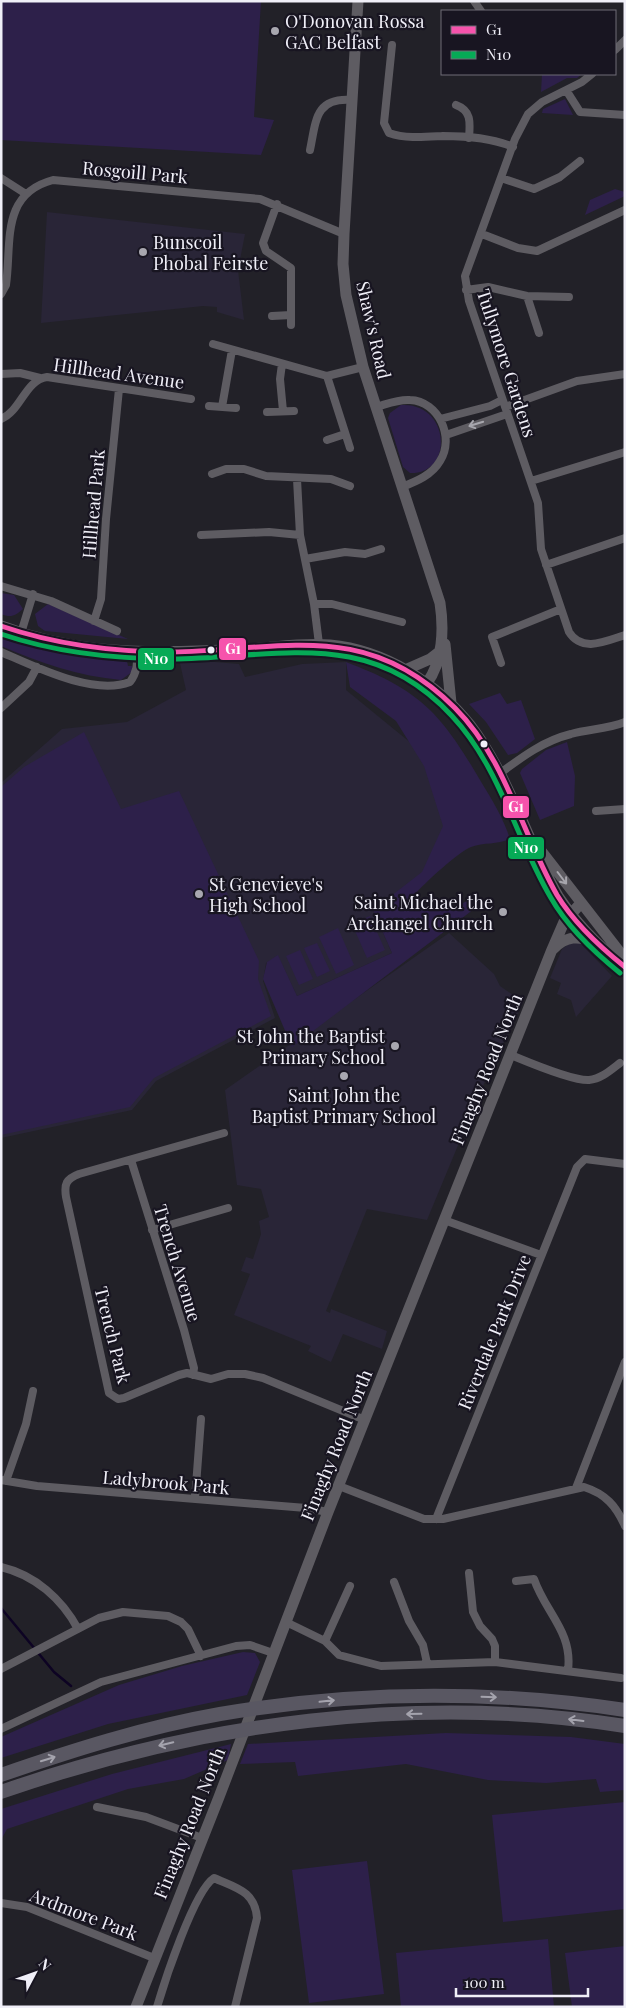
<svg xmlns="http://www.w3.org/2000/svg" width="626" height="2008" font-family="'Playfair Display',serif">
<rect width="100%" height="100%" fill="#222128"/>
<path fill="#292537" d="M 47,212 L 245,234 L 238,270 L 244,320 L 217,312 L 217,307 L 203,306 L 41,323 Z
M 179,659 L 239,664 L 245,677 L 302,664 L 346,662 L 346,690 L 417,748 L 441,797 L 447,833 L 421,877 L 373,910 L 392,953 L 297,996 L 278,956 L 266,963 L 263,981 L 275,1018 L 156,1081 L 132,1110 L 1,1138 L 1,783 L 62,729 L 127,722 L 186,690 Z
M 449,933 L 494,974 L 500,986 L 523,1002 L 481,1090 L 427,1220 L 367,1209 L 326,1311 L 330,1313 L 331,1309 L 387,1331 L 382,1349 L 343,1334 L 331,1362 L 308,1351 L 311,1346 L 234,1315 L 250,1274 L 241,1271 L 246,1257 L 253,1259 L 261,1234 L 259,1221 L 269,1217 L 261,1189 L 237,1185 L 225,1090 Z
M 570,943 L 580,943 L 612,976 L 576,1017 L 571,1000 L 557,994 L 561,983 L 550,978 L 562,949 Z"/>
<path fill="#2d204a" d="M 1,1 L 261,1 L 254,117 L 274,120 L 261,155 L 1,140 Z
M 542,74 L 582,74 L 577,78 L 567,78 L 541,92 Z
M 565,99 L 573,115 L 542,113 L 543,109 Z
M 615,189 L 625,192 L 625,196 L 585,215 L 590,200 Z
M 401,405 C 450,402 455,474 410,473 L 403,467 L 388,418 L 390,413 Z
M 1,593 L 14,595 L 23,609 C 15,616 11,618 1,614 Z
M 48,604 L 128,639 L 45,631 L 38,626 L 35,614 Z
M 1,636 C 42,652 84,657 127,661 L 128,666 L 132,666 L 132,672 L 121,680 C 78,676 41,663 1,646 Z
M 346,662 C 420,690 441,713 480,780 C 491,798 504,819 510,839 C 497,845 484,842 471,847 C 458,852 425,883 414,895 L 420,907 L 453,908 L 467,901 L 478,906 L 292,1047 L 263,979 L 267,962 L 278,955 L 297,996 L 392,953 L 373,910 L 422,872 L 443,826 L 424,766 L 396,721 L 350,687 Z
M 500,693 L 507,704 L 521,700 L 535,739 L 517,753 L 508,755 L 486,722 L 469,704 Z
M 84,732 L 121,809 L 179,791 L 259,961 L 258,979 L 271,1016 L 154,1078 L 130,1107 L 1,1135 L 1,787 L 24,767 Z
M 567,742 L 575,776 L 574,806 L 540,820 L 520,773 L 522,769 L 546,750 Z
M 370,916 L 385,950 L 367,958 L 352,924 Z
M 338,928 L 354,965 L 336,974 L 319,937 Z
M 317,943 L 330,971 L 317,977 L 304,948 Z
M 300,950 L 313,979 L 299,985 L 286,956 Z
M 243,1652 L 255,1653 L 260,1662 L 247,1695 L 108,1724 L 1,1758 L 1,1737 L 119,1685 L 182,1666 Z
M 446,1733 L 571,1737 L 625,1744 L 625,1790 L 600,1792 L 596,1779 L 546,1783 L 488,1780 L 406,1764 L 298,1776 L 295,1762 L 240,1764 L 248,1744 Z
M 231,1744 L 228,1760 L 184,1779 L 128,1789 L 7,1829 L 1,1840 L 1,1809 L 112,1774 Z
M 625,1802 L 625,1909 L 503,1922 L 492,1815 Z
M 367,1861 L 384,1994 L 309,2003 L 292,1870 Z
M 548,1939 L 554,2007 L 401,2007 L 396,1953 Z
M 625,1946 L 625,2007 L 572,2007 L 565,1953 Z"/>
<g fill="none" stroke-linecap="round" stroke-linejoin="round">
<path stroke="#0d0323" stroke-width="2.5" d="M 1,1608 L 54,1672 L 71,1686"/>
<path stroke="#5e5c62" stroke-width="8" d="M 474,1 L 481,11
M 392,45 L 384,123 L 389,133 C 406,139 425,137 443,136 C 466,136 492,138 513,147
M 615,50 L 625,40
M 592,74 L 582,82 L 542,102 L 528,114 L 515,139 L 465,276 L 469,301 L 538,503 L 541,549 L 569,632 C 582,653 606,641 625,635
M 566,90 L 580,112 L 625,115
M 456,105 C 472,111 470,123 469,138
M 310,150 C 316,121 315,97 352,100
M 1,178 L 26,194
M 501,178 L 534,189 L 560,177 L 580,161
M 277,204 L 263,243 L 266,251 L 291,268 L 291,325
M 482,234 L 518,248 L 537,251 L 625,210
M 466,290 L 488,287 L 527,296 L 569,297
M 1,294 L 6,285 C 12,243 0,194 53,180 L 260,199 L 344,234
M 527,296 L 539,333
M 272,316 L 291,315
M 213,344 L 327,376 L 363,367
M 282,364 L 280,379 L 283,411
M 1,374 L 20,373 L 40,378
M 327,376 L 350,448
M 209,406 L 236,408
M 222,407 L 232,350
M 376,407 C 387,404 398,399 410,400 C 439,401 455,438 440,461 C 432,475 417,481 402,487
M 505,407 L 577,381 L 625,374
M 267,412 L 294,411
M 1,419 C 21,411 25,380 47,377 L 191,399
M 440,419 L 490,406 L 502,400
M 446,435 L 507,414
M 327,440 L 345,434
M 212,474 L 226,469 L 244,469 L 266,476 L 331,479 L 350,486
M 297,479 L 300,535 L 314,604 L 319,644
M 531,481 L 625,452
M 201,535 L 269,532 L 300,535
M 305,559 L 345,552 L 365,554 L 381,549
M 546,565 L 625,538
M 1,586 L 51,601 L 117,631
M 314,604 L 332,604 L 402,622
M 94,621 L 101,599 L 106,519 L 119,389
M 21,633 L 33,594
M 1,652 C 36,667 93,696 130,682 C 138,671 137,663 137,651
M 501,663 L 492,637 L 561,609
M 1,708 L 29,682 L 37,667
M 499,774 C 522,757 543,741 571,734 C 589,729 608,729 625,722
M 596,811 L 625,809
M 511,1055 C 528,1062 572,1081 589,1080 C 601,1079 611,1070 620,1063
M 224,1133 L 79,1174 C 66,1179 64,1184 66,1197 L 109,1393 L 118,1399 L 124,1398 L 179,1375 L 187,1373 L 211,1379 L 228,1374 L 245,1374 L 263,1378 L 365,1420
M 131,1160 L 184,1330 L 194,1368 L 193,1375
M 444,1220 L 541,1255
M 152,1230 L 228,1208
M 1,1480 L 37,1486 L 306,1508 L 328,1512
M 6,1481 L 26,1424 L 33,1391
M 339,1486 L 424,1519 L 443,1519 L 584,1487 C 606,1494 616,1506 625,1526
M 576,1488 L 625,1362
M 195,1499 L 201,1419
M 436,1519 L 577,1167 L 585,1159 L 625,1164
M 1,1567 C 35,1575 62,1599 78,1629
M 469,1573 L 473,1612 L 480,1626 L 492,1639 L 495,1646 L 495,1662
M 516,1581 L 534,1579 C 545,1612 573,1632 568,1670
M 394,1582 L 409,1621 L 423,1645 L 427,1663
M 286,1622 L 325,1641 L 339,1655 L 381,1666 L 495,1662 L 621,1678
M 325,1641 L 350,1586
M 1,1669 L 99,1618 L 123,1612 L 168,1616 L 181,1622 L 188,1629 L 201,1656
M 1,1729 L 101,1682 L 236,1646 L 250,1645 L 273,1653
M 97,1807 L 146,1817 L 202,1838
M 1,1903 L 27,1907 L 154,1958
M 157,2007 C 165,1980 194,1891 214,1878 C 236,1888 255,1891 257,1918 L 235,2007"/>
<path stroke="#5e5c62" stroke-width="11" d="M 358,1 L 344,234 L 343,264 L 346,295 L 363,367 L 440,603 C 444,629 443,661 427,683
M 1,626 C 67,651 128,653 198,651 C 219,650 241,650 262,648 C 285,646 307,643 330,645 C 384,650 437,683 470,725 C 509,776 527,841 558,896 C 576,923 599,947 625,967
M 445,644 L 451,703
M 405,670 L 430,659 L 439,652
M 535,843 L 625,959
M 553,949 C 566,936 579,935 594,943
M 136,2007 L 219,1797 L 328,1512 L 551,952 L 564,922 L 581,903"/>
<path stroke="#595762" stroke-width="14" d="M 1,1775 C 73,1750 146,1727 220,1714 C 354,1691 491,1690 625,1710
M 1,1792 C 199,1723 417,1693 625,1726"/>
<g stroke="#181521" stroke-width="9">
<path id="bus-1" d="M 1,626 C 57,645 113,652 172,652 C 284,650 366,619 455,708 C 506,759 522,834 557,895 C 574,923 600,947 625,967"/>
</g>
<g stroke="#181521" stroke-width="9">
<path id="bus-2" d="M 1,634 C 57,653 113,659 172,659 C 278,658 369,626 452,716 C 500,767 516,839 551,898 C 568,928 594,952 620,973"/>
</g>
<use href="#bus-1" stroke="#f653ac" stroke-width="5"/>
<use href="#bus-2" stroke="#06aa56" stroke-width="5"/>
</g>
<defs><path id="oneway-shaft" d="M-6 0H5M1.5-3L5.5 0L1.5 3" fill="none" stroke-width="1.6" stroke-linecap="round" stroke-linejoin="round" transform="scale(1.25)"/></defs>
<g stroke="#a7a6ad">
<use href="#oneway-shaft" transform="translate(476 424) rotate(163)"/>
<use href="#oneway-shaft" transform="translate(562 878) rotate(53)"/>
</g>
<g stroke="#a4a3ad">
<use href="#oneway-shaft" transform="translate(489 1697) rotate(2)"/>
<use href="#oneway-shaft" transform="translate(327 1701) rotate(-6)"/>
<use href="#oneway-shaft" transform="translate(414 1714) rotate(179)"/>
<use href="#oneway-shaft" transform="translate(576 1720) rotate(-173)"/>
<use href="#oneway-shaft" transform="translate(166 1744) rotate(166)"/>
<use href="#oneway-shaft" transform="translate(48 1759) rotate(-17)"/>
</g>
<g fill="#a8a7af" stroke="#181521" stroke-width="2">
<circle cx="275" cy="31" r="5"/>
<circle cx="143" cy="252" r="5"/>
<circle cx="199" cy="894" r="5"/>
<circle cx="503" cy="912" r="5"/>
<circle cx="395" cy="1046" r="5"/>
<circle cx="344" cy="1076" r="5"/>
</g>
<g fill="#f0eff8" stroke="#181521" stroke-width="2">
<circle cx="211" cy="650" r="4.5"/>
<circle cx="484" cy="744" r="4.5"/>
</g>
<g text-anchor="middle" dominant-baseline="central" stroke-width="4.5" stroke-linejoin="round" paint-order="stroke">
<g font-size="18" fill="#f0eff8" stroke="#181521" text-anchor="start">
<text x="285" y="21">O'Donovan Rossa<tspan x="285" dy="21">GAC Belfast</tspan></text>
<text x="153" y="242">Bunscoil<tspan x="153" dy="21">Phobal Feirste</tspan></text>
<text x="209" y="884">St Genevieve's<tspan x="209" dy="21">High School</tspan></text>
<text x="493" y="902" text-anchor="end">Saint Michael the<tspan x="493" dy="21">Archangel Church</tspan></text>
<text x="385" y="1036" text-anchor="end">St John the Baptist<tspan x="385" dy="21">Primary School</tspan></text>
<text x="344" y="1095" text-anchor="middle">Saint John the<tspan x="344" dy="21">Baptist Primary School</tspan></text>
</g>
<g font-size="18" fill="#f0eff8" stroke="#181521">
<text transform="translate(135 172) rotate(5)">Rosgoill Park</text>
<text transform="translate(374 330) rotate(77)">Shaw's Road</text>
<text transform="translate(507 363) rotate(72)">Tullymore Gardens</text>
<text transform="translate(119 373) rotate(8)">Hillhead Avenue</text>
<text transform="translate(93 504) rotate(-85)">Hillhead Park</text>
<text transform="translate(486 1069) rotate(-68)">Finaghy Road North</text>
<text transform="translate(178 1263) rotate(73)">Trench Avenue</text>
<text transform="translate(494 1332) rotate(-68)">Riverdale Park Drive</text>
<text transform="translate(113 1335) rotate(76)">Trench Park</text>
<text transform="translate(336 1445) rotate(-68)">Finaghy Road North</text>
<text transform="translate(166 1482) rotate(5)">Ladybrook Park</text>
<text transform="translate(189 1823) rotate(-68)">Finaghy Road North</text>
<text transform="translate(84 1914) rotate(21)">Ardmore Park</text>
</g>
</g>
<g stroke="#181521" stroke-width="2">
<rect x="218" y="637" width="29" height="24" rx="5" fill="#f653ac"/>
<rect x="137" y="647" width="38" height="24" rx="5" fill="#06aa56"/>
<rect x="502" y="795" width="28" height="24" rx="5" fill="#f653ac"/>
<rect x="507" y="836" width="38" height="24" rx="5" fill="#06aa56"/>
</g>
<g font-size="14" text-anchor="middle" font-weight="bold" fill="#fff">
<text x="233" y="654">G1</text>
<text x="156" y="664">N10</text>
<text x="516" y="812">G1</text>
<text x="526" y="853">N10</text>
</g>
<rect width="626" height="2008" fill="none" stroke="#f0eff8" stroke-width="5"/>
<rect x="441" y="10" width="175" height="65" fill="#181521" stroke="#6e6c77"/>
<rect x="451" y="26" width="25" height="8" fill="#f653ac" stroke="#6e6c77"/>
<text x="486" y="35" font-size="15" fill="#f0eff8">G1</text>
<rect x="451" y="51" width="25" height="8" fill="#06aa56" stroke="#6e6c77"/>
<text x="486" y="60" font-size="15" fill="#f0eff8">N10</text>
<g transform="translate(35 1973) rotate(49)" stroke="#181521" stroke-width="4" paint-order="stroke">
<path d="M0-4L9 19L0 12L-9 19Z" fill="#f0eff8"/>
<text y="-8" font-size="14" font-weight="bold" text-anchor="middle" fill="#f0eff8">N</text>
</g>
<path d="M456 1988v8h132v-8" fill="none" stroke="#f0eff8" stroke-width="2.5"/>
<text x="464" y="1988" font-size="15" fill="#f0eff8" stroke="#181521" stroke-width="4" paint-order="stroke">100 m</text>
</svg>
